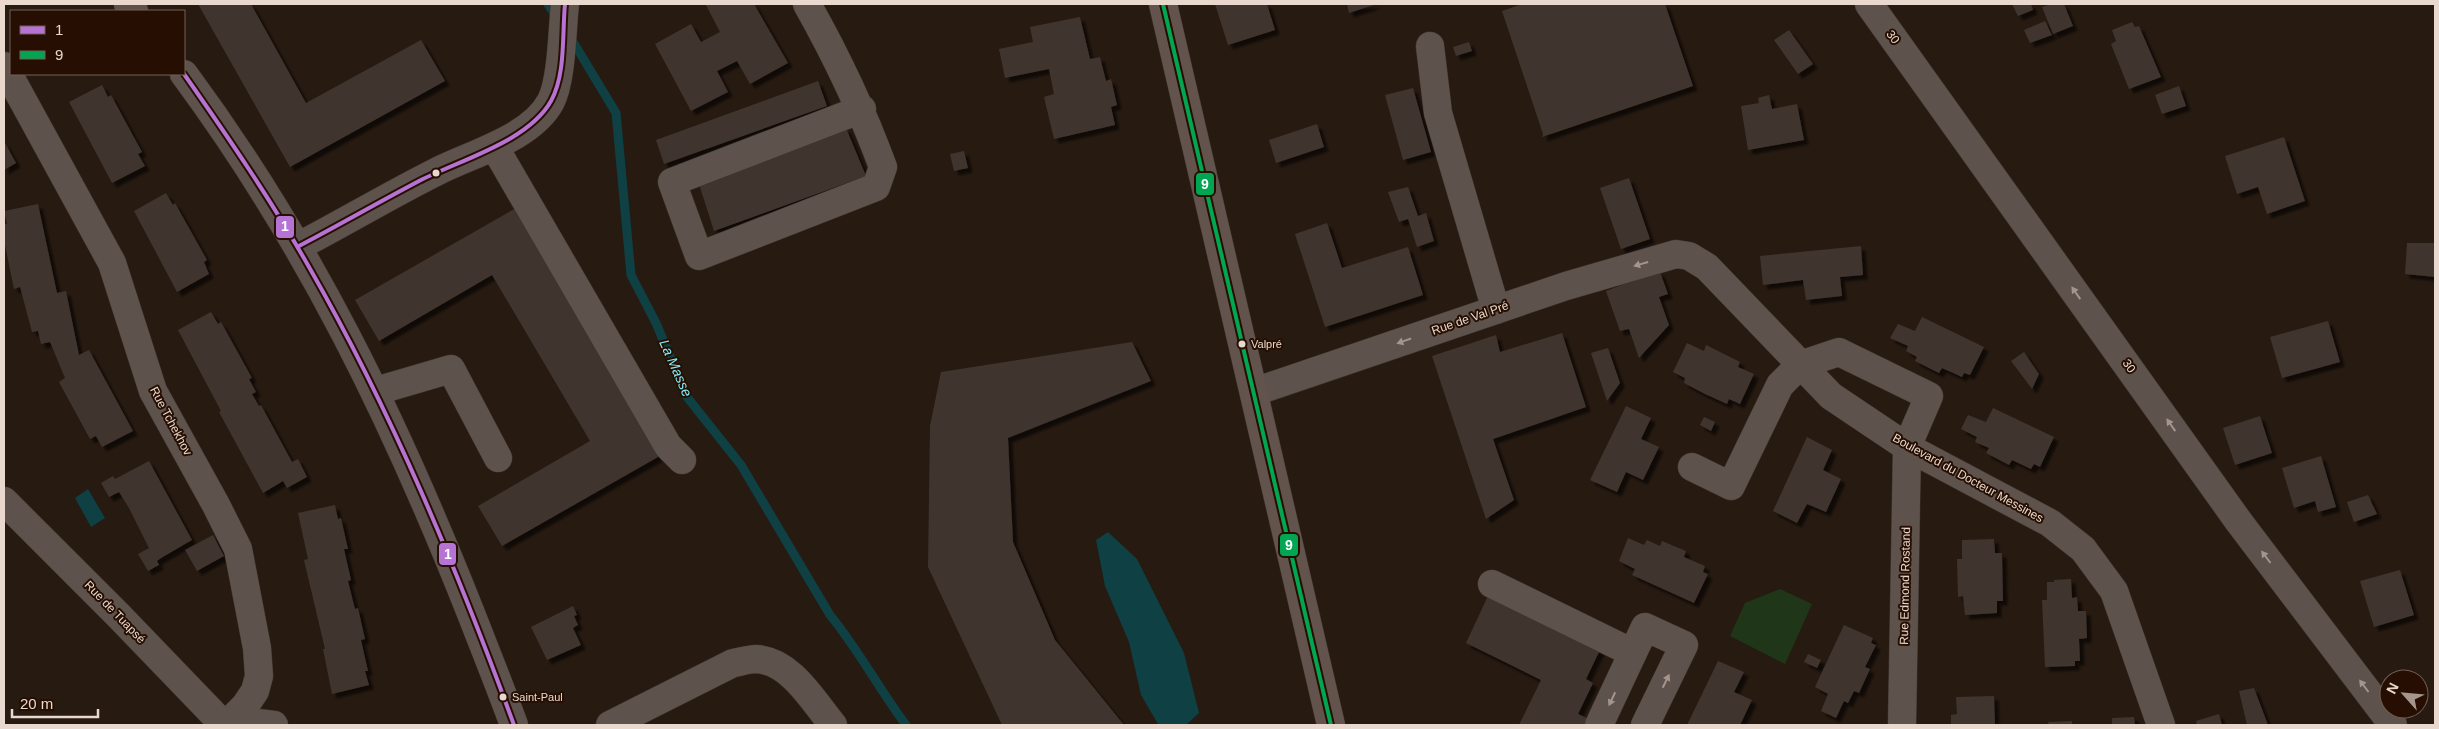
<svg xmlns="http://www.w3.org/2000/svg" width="2439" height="729" font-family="Helvetica,sans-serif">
<defs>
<filter id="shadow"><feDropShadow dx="4.5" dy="4.5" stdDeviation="1" flood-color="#0009"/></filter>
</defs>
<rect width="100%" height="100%" fill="#271a11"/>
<path fill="#1f3718" d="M 1780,589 L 1812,604 L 1785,664 L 1730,636 L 1745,603 Z"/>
<path fill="#0e4044" d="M 88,489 L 105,518 L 91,527 L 75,498 Z
M 1108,532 L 1137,559 L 1184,653 L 1199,713 L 1186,725 L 1158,724 L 1141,695 L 1129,642 L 1105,586 L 1096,540 Z"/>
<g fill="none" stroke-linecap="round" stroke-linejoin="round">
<path stroke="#0e4044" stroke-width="9" d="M 548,4 L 557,18
M 569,35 L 616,113 L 631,275 L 656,323 L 687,397 L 741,465 L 830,615 C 858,649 879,689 906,725"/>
</g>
<path fill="#40342e" filter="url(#shadow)" d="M 198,4 L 251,4 L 306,103 L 421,40 L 445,81 L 290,167 Z
M 708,4 L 754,4 L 788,63 L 750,84 L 737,61 L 717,71 L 728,92 L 691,111 L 655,44 L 691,24 L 701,42 L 720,32 L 706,5 Z
M 1215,4 L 1267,4 L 1275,30 L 1228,45 Z
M 1347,4 L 1377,4 L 1349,13 Z
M 1522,4 L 1665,4 L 1693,86 L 1542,137 L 1543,134 L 1502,11 Z
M 2012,4 L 2031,4 L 2033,10 L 2018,16 Z
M 2051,4 L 2064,4 L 2073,26 L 2053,34 L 2042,7 Z
M 1080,17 L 1090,59 L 1100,57 L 1106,81 L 1111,79 L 1117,105 L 1111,107 L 1115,125 L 1054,139 L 1044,97 L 1054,94 L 1049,69 L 1005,78 L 999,49 L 1033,42 L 1030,27 Z
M 2045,21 L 2052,35 L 2030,43 L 2024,30 Z
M 2132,22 L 2135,27 L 2139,26 L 2161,77 L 2129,89 L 2111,44 L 2116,41 L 2112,30 Z
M 1789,30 L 1813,64 L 1798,74 L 1774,40 Z
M 1469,42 L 1472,51 L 1456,56 L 1453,47 Z
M 818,81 L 827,106 L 664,164 L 656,140 Z
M 102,85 L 108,97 L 111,95 L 142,152 L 138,154 L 145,166 L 112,183 L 69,102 Z
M 2179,86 L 2186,106 L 2162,114 L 2155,95 Z
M 1413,88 L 1431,152 L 1403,160 L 1385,95 Z
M 1769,95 L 1772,109 L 1797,104 L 1804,140 L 1748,150 L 1741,106 L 1759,103 L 1758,98 Z
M 1317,124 L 1324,147 L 1276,163 L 1269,140 Z
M 846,128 L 866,176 L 714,231 L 699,184 Z
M 2284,137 L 2305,201 L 2267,214 L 2258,187 L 2237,194 L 2225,156 Z
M 4,141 L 16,163 L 4,170 Z
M 964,151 L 968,168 L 954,171 L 950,154 Z
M 1629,178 L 1650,239 L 1621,249 L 1600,188 Z
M 1408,187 L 1418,216 L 1426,213 L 1434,241 L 1417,247 L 1408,219 L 1399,222 L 1388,192 Z
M 166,193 L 173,205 L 175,203 L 207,260 L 204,262 L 209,274 L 177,292 L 134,211 Z
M 38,204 L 57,293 L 66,291 L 79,355 L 89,350 L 133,431 L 102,447 L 96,436 L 90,439 L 59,382 L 65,378 L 50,342 L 41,344 L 38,331 L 32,332 L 20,287 L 14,289 L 4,240 L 4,224 L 7,224 L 4,211 Z
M 516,208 L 658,457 L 502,546 L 478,506 L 590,441 L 492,275 L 379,341 L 355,300 Z
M 1327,223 L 1342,268 L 1408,247 L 1423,295 L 1325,327 L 1295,234 Z
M 2407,243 L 2435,243 L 2435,277 L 2405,274 Z
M 1861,246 L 1863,275 L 1840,277 L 1842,296 L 1806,300 L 1803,280 L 1763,285 L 1760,256 Z
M 1660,272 L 1668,294 L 1659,297 L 1669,325 L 1639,358 L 1629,329 L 1620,331 L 1606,291 L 1653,273 Z
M 211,312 L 218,324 L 221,322 L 252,378 L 249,379 L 256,392 L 252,394 L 259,406 L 261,405 L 292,462 L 298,459 L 307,477 L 287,488 L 283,481 L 263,493 L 219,412 L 221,411 L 178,330 Z
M 1922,317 L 1984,347 L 1970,375 L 1964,373 L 1962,377 L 1942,368 L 1939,373 L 1915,361 L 1917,357 L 1906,351 L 1908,346 L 1890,338 L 1898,324 L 1915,331 Z
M 2328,321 L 2340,362 L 2282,378 L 2270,337 Z
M 1562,333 L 1586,407 L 1493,439 L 1514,500 L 1486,519 L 1432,356 L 1496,335 L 1500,352 Z
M 1132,342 L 1151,381 L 1008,438 L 1013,542 L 1055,640 L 1124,725 L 1002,725 L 928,567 L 930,426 L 941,372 Z
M 1687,343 L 1704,351 L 1706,345 L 1740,362 L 1738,367 L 1754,374 L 1740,404 L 1729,399 L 1727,404 L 1705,394 L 1684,383 L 1685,378 L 1673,372 Z
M 1608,348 L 1620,383 L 1607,401 L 1591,353 Z
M 2024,352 L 2039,374 L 2032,389 L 2011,361 Z
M 1626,406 L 1651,418 L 1641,439 L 1659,447 L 1643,480 L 1626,472 L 1617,492 L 1590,480 Z
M 1993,408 L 2054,437 L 2040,467 L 2034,464 L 2031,469 L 2012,460 L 2009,465 L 1986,453 L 1989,448 L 1975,442 L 1977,437 L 1961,429 L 1968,415 L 1986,422 Z
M 2260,416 L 2272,453 L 2235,465 L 2223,428 Z
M 1704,417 L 1715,422 L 1711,431 L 1700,425 Z
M 1807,437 L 1832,450 L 1823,470 L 1841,479 L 1826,512 L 1807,504 L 1797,523 L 1773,511 Z
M 2321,456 L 2336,507 L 2318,512 L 2315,501 L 2294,508 L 2282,468 Z
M 149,461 L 192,540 L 161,558 L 157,561 L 159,565 L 148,571 L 138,554 L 149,548 L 129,508 L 119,492 L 109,497 L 101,483 L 113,476 L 115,479 Z
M 2368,495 L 2377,514 L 2354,522 L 2347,502 Z
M 335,505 L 338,519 L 341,518 L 348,549 L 344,549 L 351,580 L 348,581 L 355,609 L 358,608 L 365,639 L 361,640 L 368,671 L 365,671 L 369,685 L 332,694 L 323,649 L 325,649 L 304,560 L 308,559 L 298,513 Z
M 213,535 L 224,556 L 197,571 L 185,550 Z
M 1628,538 L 1644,545 L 1647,540 L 1660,546 L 1662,541 L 1686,551 L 1684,557 L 1705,566 L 1703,572 L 1708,574 L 1694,603 L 1632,575 L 1635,569 L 1619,561 Z
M 1994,539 L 1995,553 L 2002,553 L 2003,601 L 1997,601 L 1997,613 L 1965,615 L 1963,596 L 1958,597 L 1957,559 L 1962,559 L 1962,540 Z
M 2400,570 L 2414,615 L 2374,627 L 2360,581 Z
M 2071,579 L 2072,598 L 2077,597 L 2078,611 L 2086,611 L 2087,638 L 2079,639 L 2080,661 L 2075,661 L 2075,666 L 2045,667 L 2042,600 L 2047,600 L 2047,582 L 2054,582 L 2054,580 Z
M 1488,596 L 1600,650 L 1586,679 L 1593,683 L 1578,714 L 1589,719 L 1586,725 L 1519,725 L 1541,680 L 1466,643 Z
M 573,606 L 577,615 L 574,616 L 578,625 L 573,628 L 581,645 L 547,660 L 531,627 Z
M 1844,625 L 1873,638 L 1871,643 L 1876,645 L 1865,667 L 1870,669 L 1859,693 L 1854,691 L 1848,703 L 1844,701 L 1836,718 L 1821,711 L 1828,694 L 1815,687 Z
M 1808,654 L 1821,660 L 1817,668 L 1804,662 Z
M 1718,661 L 1744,672 L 1734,692 L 1752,700 L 1740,725 L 1687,725 Z
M 2254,688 L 2268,725 L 2247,725 L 2239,691 Z
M 1994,696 L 1995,725 L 1951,725 L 1951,715 L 1957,714 L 1956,697 Z
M 2219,714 L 2222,725 L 2197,725 L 2196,721 Z
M 2134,717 L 2135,725 L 2112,725 L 2112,718 Z
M 2072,721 L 2072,725 L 2049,725 L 2048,722 Z"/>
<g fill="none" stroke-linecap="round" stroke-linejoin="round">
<g stroke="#3f352f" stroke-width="29">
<path id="minor" d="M 128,4 L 134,11
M 807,4 C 837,57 862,110 883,167 L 876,187 L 699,256 L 672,182 L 862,109
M 1869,4 L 2239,522 L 2393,725
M 1430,46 L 1438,113 L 1496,310
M 4,66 L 112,263 L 153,391 L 216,505 L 238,549 L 257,648 L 259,676 L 255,691 L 245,706 L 226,725
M 184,74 C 309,243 395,421 472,616 C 486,652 501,689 514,725
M 494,146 L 668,446 L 682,460
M 299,246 C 345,222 390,195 436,172 C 471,154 532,138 551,101 C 562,79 562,30 565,4
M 376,391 L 451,369 L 498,458
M 1254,392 L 1566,286 L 1676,254 L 1689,256 L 1707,267 L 1831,396 L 1907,447 L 2050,523 L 2083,549 L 2114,591 L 2161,725
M 1692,467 L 1731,486 L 1780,385 L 1800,365 L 1839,352 L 1929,396 L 1907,447 L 1902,725
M 4,501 L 119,616 L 224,725
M 1492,584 L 1633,653
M 237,725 L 258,723 L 274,725
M 610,725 L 733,663 C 740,662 749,659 756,659 C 791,661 813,701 833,725
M 1599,725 L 1645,627 L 1684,645 L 1645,725"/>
</g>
<g stroke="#3f352f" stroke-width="29">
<path id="major" d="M 1163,4 L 1331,725"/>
</g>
<use href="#minor" stroke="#5e524c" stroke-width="28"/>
<use href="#major" stroke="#62534c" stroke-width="28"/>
<g stroke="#260f02" stroke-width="8">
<path id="bus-1" d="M 184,74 C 228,137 271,200 309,267 C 392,412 457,569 514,725
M 299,246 C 339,225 379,202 419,181 C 459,160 528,142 551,101 C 566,74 562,34 565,4"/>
</g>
<g stroke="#260f02" stroke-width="8">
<path id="bus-2" d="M 1163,4 L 1331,725"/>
</g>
<use href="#bus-1" stroke="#b673d3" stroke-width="4"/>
<use href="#bus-2" stroke="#00a651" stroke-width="4"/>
</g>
<defs><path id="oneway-solid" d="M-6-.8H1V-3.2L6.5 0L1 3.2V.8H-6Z" transform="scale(1.25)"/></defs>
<g fill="#a4958d">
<use href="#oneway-solid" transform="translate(1641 264) rotate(164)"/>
<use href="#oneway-solid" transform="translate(2076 293) rotate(-125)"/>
<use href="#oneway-solid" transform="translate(1404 341) rotate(161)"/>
<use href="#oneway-solid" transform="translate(2171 425) rotate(-125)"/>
<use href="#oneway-solid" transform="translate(2266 557) rotate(-127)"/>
<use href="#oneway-solid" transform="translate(1666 681) rotate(-64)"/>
<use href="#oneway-solid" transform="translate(2364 686) rotate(-127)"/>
<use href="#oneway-solid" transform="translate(1612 699) rotate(115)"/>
</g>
<g fill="#e9d8ce" stroke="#260f02" stroke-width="2">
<circle cx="436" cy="173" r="4.5"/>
<circle cx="1242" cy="344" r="4.5"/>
<circle cx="503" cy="697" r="4.5"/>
</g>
<g text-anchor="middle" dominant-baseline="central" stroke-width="4" stroke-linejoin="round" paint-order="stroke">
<g font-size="11" fill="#e9d8ce" stroke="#260f02" text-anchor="start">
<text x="1251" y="344">Valpré</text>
<text x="512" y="697">Saint-Paul</text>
</g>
<g font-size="12" fill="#e9d8ce" stroke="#260f02">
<text transform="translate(1893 37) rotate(54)">30</text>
<text transform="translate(1470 318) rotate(-19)">Rue de Val Pré</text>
<text transform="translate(2129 366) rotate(55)">30</text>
<text transform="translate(171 421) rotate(62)">Rue Tchekhov</text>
<text transform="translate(1968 478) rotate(29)">Boulevard du Docteur Messines</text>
<text transform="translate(1905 586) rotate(-89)">Rue Edmond Rostand</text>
<text transform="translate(115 612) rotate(46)">Rue de Tuapsé</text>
</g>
<g font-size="14" font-style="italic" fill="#84edf9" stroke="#260f02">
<text transform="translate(676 368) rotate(66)">La Masse</text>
</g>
</g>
<g stroke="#260f02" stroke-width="2">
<rect x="1195" y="172" width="20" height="24" rx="5" fill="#00a651"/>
<rect x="275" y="215" width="20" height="24" rx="5" fill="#b673d3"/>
<rect x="1279" y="533" width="20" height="24" rx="5" fill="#00a651"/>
<rect x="438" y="542" width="19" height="24" rx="5" fill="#b673d3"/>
</g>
<g font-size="14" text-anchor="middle" font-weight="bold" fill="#fff">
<text x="1205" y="189">9</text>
<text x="285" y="231">1</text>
<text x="1289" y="550">9</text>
<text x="448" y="559">1</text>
</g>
<rect width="2439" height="729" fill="none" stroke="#e9d8ce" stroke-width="10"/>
<rect x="10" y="10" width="175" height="65" fill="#260f02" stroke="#745f54"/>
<rect x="20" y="26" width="25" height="8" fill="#b673d3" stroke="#745f54"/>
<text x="55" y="35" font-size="15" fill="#e9d8ce">1</text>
<rect x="20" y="51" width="25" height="8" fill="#00a651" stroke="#745f54"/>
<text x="55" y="60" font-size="15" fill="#e9d8ce">9</text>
<g transform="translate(2404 694) rotate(297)"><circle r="24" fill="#260f02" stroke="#745f54"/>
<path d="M0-4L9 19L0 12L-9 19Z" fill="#a5968c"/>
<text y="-8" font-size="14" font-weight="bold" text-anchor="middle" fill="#e9d8ce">N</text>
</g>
<path d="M12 709v8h86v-8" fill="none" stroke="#e9d8ce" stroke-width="2.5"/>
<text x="20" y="709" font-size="15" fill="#e9d8ce" stroke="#260f02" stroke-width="4" paint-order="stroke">20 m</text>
</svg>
